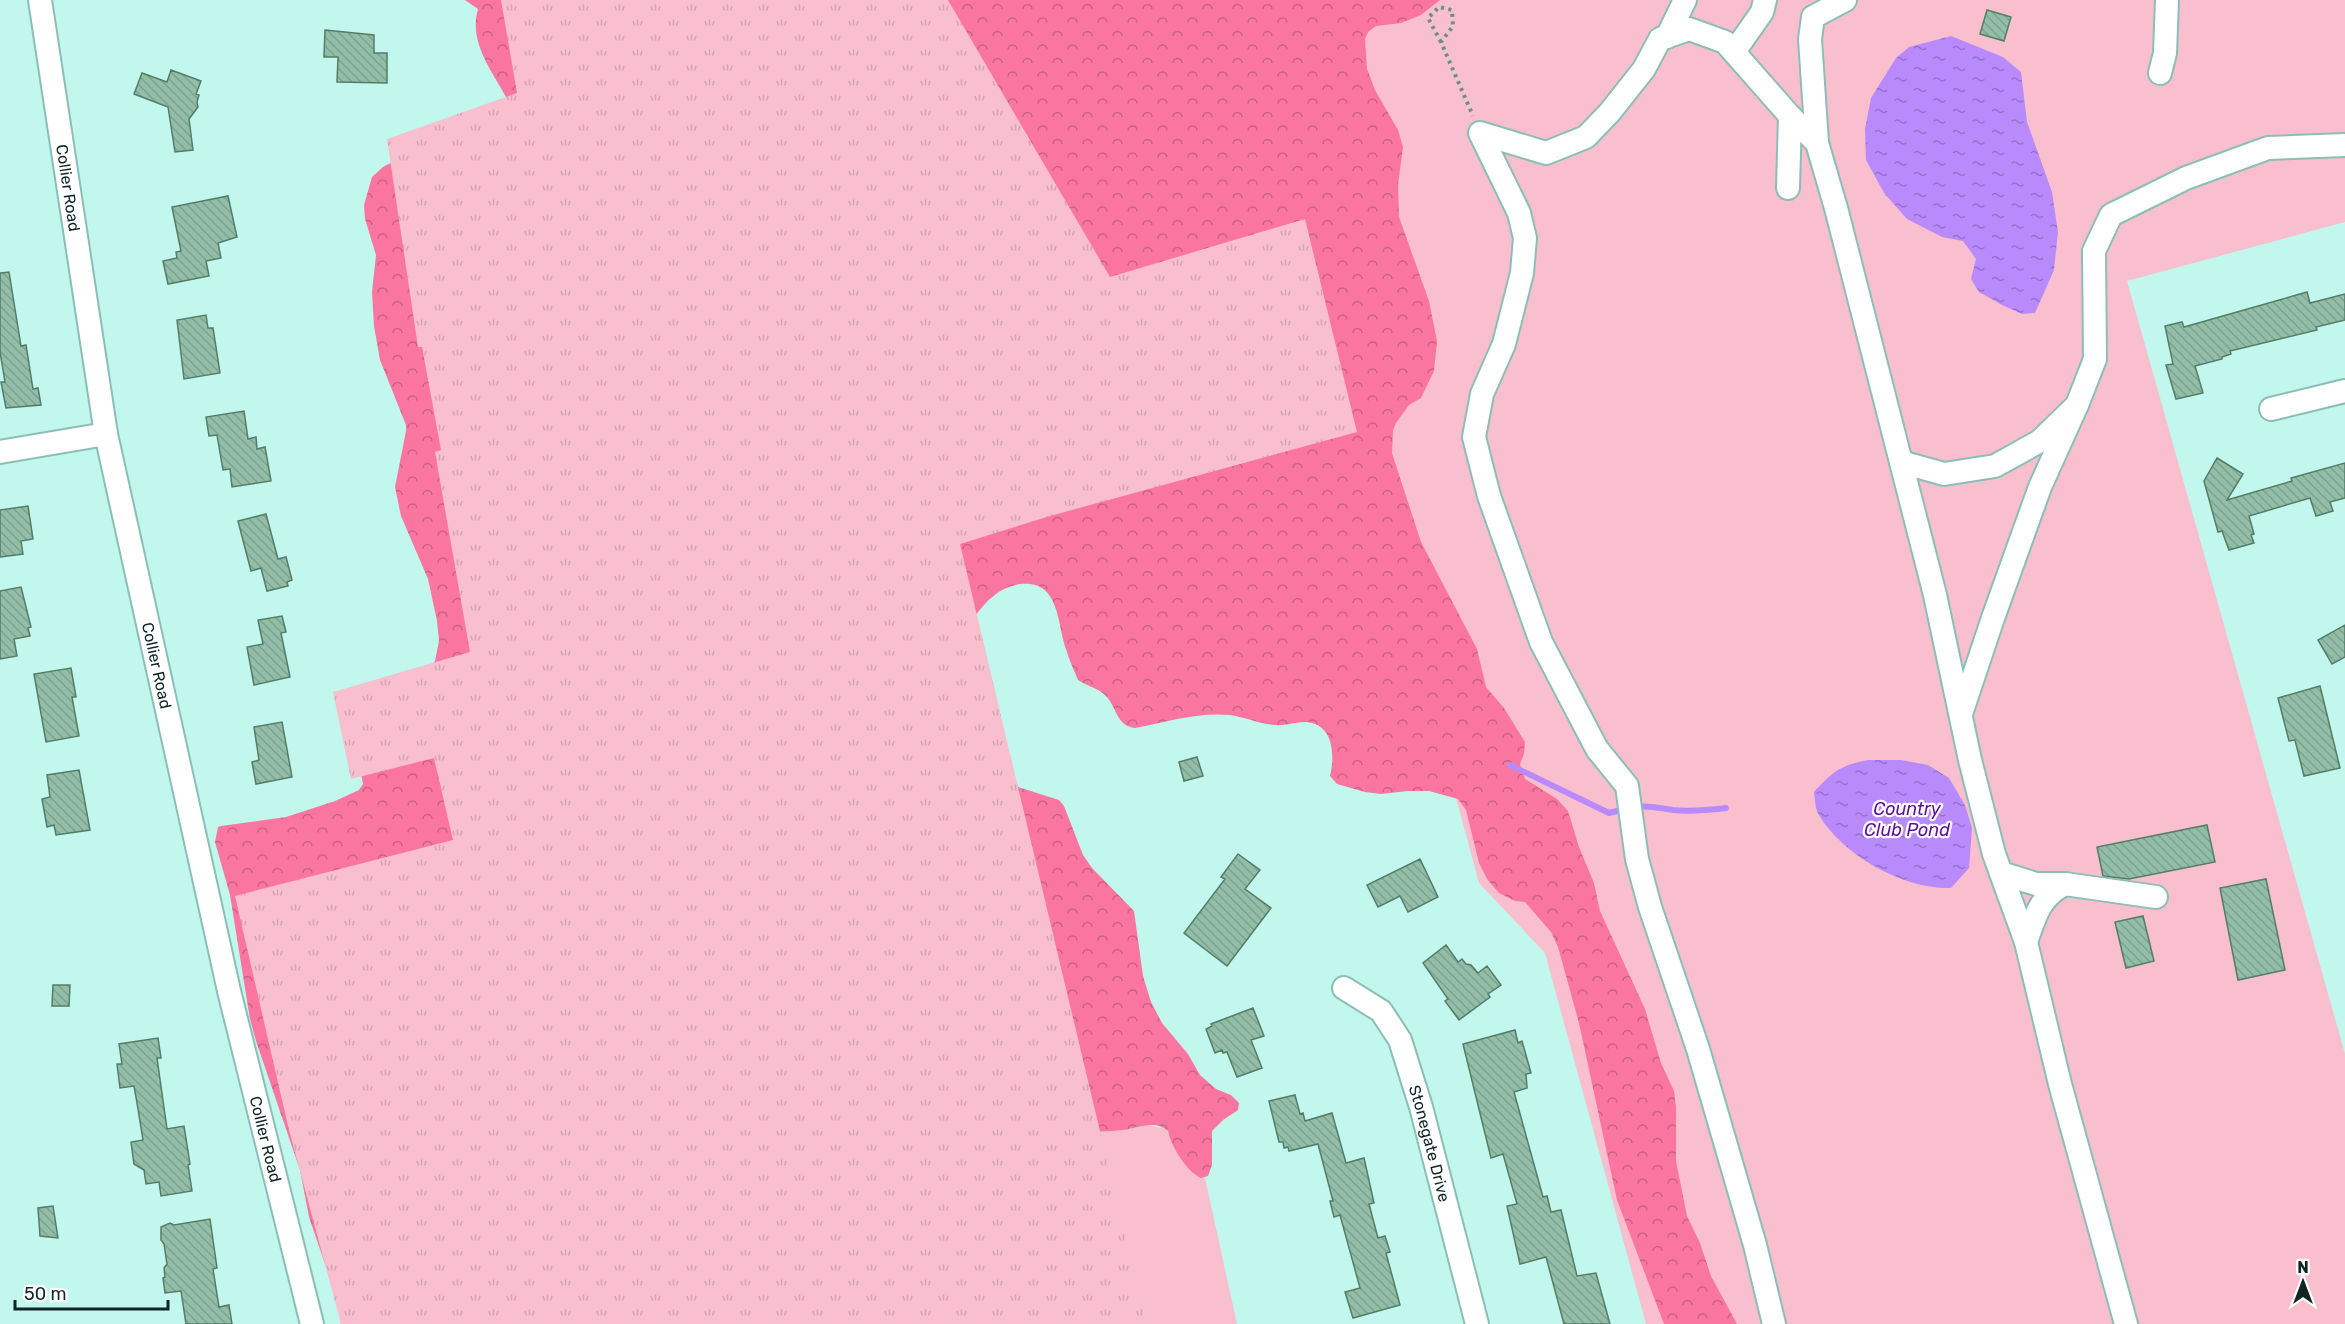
<svg xmlns="http://www.w3.org/2000/svg" width="2345" height="1324" font-family="Rubik,sans-serif">
<defs>
<pattern id="forest-crowns" width="20" height="18" patternUnits="userSpaceOnUse" patternTransform="scale(1.5)"><rect width="20" height="18" fill="#fa76a1"/><path d="M2 6a3 3 0 1 1 6 0M12 15a3 3 0 1 1 6 0" fill="none" stroke="#c96183"/></pattern>
<pattern id="park-tufts" width="24" height="20" patternUnits="userSpaceOnUse" patternTransform="scale(1.5)"><rect width="24" height="20" fill="#f9bfce"/><path d="M3 7l-1-3M5 7V3M7 7l1-3M15 17l-1-3M17 17v-4M19 17l1-3" fill="none" stroke="#d4a4b1"/></pattern>
<pattern id="water-ripples" width="26" height="14" patternUnits="userSpaceOnUse" patternTransform="scale(1.5)"><rect width="26" height="14" fill="#b98afc"/><path d="M2 4q2-2 4 0t4 0M15 11q2-2 4 0t4 0" fill="none" stroke="#9571cc"/></pattern>
<pattern id="building-back-hatch" width="6" height="6" patternUnits="userSpaceOnUse" patternTransform="scale(1.5)"><rect width="6" height="6" fill="#92bda6"/><path d="M-1 5l2 2M0 0l6 6M5-1l2 2" fill="none" stroke="#7da28f"/></pattern>
</defs>
<rect width="100%" height="100%" fill="#c1f7ed"/>
<path fill="#f9bfce" d="M 1176,0 L 2345,0 L 2345,222 L 2127,281 L 2345,1054 L 2345,1324 L 1646,1324 L 1545,953 L 1479,883 L 1357,432 Z
M 1148,1125 L 1166,1129 C 1175,1145 1184,1173 1205,1178 L 1237,1324 L 777,1324 L 1080,1132 L 1122,1130 Z"/>
<path fill="url(#forest-crowns)" d="M 465,0 L 1440,0 L 1421,15 L 1401,23 L 1376,26 L 1368,32 L 1365,39 L 1367,69 L 1375,90 L 1398,130 L 1403,147 L 1398,185 L 1399,217 L 1429,301 L 1437,341 L 1434,371 L 1421,398 L 1409,405 L 1396,423 L 1393,430 L 1392,453 L 1421,542 L 1477,649 L 1486,687 L 1504,708 L 1525,742 L 1524,754 L 1520,764 L 1525,779 L 1557,799 L 1568,811 L 1579,847 L 1594,883 L 1600,911 L 1645,1009 L 1661,1063 L 1674,1091 L 1676,1107 L 1676,1161 L 1687,1216 L 1700,1243 L 1711,1276 L 1737,1324 L 1664,1324 L 1617,1200 L 1579,1023 L 1558,947 L 1551,932 L 1525,902 L 1515,901 L 1499,893 L 1487,879 L 1479,863 L 1466,810 L 1458,799 L 1429,791 L 1408,791 L 1381,794 L 1365,792 L 1337,784 L 1330,776 C 1335,756 1334,724 1306,722 C 1295,722 1286,726 1274,725 C 1259,724 1245,717 1230,715 C 1196,712 1167,722 1135,728 C 1117,726 1117,709 1107,697 C 1099,688 1088,687 1078,680 C 1074,670 1069,660 1066,649 C 1057,624 1060,580 1021,584 C 996,587 982,606 968,626 L 1018,787 L 1059,800 L 1064,806 L 1083,855 L 1092,868 L 1134,911 L 1143,976 L 1151,1002 L 1162,1023 L 1188,1054 L 1200,1075 L 1216,1089 L 1231,1095 L 1239,1103 L 1238,1110 L 1223,1120 L 1212,1131 L 1212,1165 L 1208,1176 L 1201,1178 C 1187,1172 1171,1146 1168,1131 C 1155,1119 1138,1128 1123,1130 C 1109,1132 1094,1131 1080,1132 L 777,1324 L 341,1324 L 337,1299 L 309,1217 L 300,1170 L 256,1041 L 250,1019 L 230,895 L 215,842 L 218,827 L 221,826 L 286,817 L 335,801 L 359,790 L 363,784 L 359,764 L 435,661 L 439,641 L 437,621 L 428,579 L 401,516 L 395,487 L 406,431 L 406,425 L 380,360 L 374,326 L 372,292 L 376,255 L 365,219 L 364,205 L 372,177 L 383,167 L 508,101 C 494,73 468,44 478,9 Z"/>
<path fill="url(#park-tufts)" d="M 501,0 L 948,0 L 1110,277 L 1305,219 L 1357,432 L 1050,516 L 960,544 L 1146,1324 L 341,1324 L 289,1130 L 235,896 L 453,840 L 434,758 L 351,779 L 333,692 L 470,652 L 435,452 L 441,450 L 422,347 L 418,347 L 387,139 L 517,93 Z"/>
<path fill="url(#water-ripples)" d="M 1951,36 L 2003,57 L 2021,72 L 2027,122 L 2052,192 L 2058,232 L 2054,270 L 2035,313 L 2022,314 L 2002,305 L 1979,292 L 1971,279 L 1976,259 L 1963,241 L 1942,237 L 1907,219 L 1884,193 L 1866,160 L 1865,129 L 1871,98 L 1896,58 L 1909,47 Z
M 1868,760 L 1901,760 L 1928,765 L 1949,778 L 1965,805 L 1972,828 L 1969,868 L 1951,888 C 1905,890 1842,855 1819,815 C 1815,809 1815,799 1814,792 C 1832,772 1841,765 1868,760 Z"/>
<g fill="none" stroke-linecap="round" stroke-linejoin="round">
<path stroke="#b98afc" stroke-width="6" d="M 1510,765 L 1609,813 L 1625,809
M 1635,807 C 1648,805 1659,808 1673,810 C 1691,812 1709,810 1726,808"/>
</g>
<path fill="url(#building-back-hatch)" stroke="#547d68" stroke-width="1.5" d="M 1987,10 L 2011,17 L 2004,41 L 1980,34 Z
M 325,30 L 374,35 L 374,53 L 387,53 L 387,83 L 337,82 L 338,57 L 324,57 Z
M 171,70 L 201,81 L 196,94 L 199,95 L 197,102 L 198,107 L 189,119 L 193,150 L 175,152 L 168,107 L 134,94 L 142,73 L 167,82 Z
M 228,196 L 237,237 L 218,243 L 221,258 L 206,261 L 209,276 L 168,284 L 163,261 L 177,258 L 176,252 L 181,251 L 172,207 Z
M 9,272 L 21,346 L 26,345 L 33,389 L 38,388 L 41,405 L 6,408 L 1,382 L 5,382 L 0,352 L 0,273 Z
M 2307,292 L 2310,303 L 2345,294 L 2345,320 L 2316,327 L 2317,330 L 2230,351 L 2231,354 L 2222,357 L 2222,359 L 2195,366 L 2203,393 L 2176,399 L 2166,365 L 2173,364 L 2165,326 L 2182,322 L 2184,327 Z
M 206,315 L 208,328 L 213,328 L 220,373 L 184,379 L 177,320 Z
M 244,411 L 248,439 L 256,437 L 257,449 L 265,447 L 271,481 L 232,487 L 230,469 L 223,470 L 217,435 L 209,436 L 206,417 Z
M 2217,458 L 2243,474 L 2227,500 L 2292,481 L 2291,478 L 2345,463 L 2345,498 L 2330,502 L 2333,511 L 2316,516 L 2310,498 L 2249,516 L 2254,534 L 2251,535 L 2254,543 L 2229,550 L 2222,531 L 2218,532 L 2204,481 Z
M 28,506 L 33,539 L 21,541 L 23,554 L 0,557 L 0,510 Z
M 266,514 L 278,559 L 286,557 L 292,580 L 287,582 L 288,586 L 267,591 L 261,568 L 251,571 L 238,521 Z
M 21,587 L 31,627 L 28,628 L 30,636 L 14,639 L 17,656 L 0,659 L 0,591 Z
M 282,616 L 286,632 L 281,633 L 290,677 L 254,685 L 247,647 L 263,644 L 258,620 Z
M 2345,625 L 2345,657 L 2332,664 L 2318,640 Z
M 71,668 L 76,697 L 72,697 L 79,736 L 46,742 L 34,674 Z
M 2320,686 L 2340,768 L 2304,776 L 2295,740 L 2289,741 L 2278,698 Z
M 282,722 L 292,777 L 256,784 L 252,762 L 259,760 L 254,727 Z
M 1197,757 L 1203,776 L 1184,781 L 1179,762 Z
M 79,770 L 90,830 L 56,835 L 54,825 L 47,827 L 42,799 L 50,797 L 47,775 Z
M 2207,825 L 2215,862 L 2129,879 L 2103,876 L 2097,847 Z
M 1238,854 L 1260,870 L 1245,889 L 1271,908 L 1227,966 L 1184,933 L 1225,879 L 1221,877 Z
M 1420,859 L 1438,897 L 1408,912 L 1400,896 L 1378,907 L 1367,885 Z
M 2266,879 L 2285,970 L 2238,980 L 2220,888 Z
M 2143,916 L 2154,961 L 2126,968 L 2115,922 Z
M 1446,945 L 1458,962 L 1462,959 L 1466,964 L 1471,965 L 1478,973 L 1487,966 L 1501,985 L 1488,994 L 1490,997 L 1459,1020 L 1445,1001 L 1448,999 L 1423,963 Z
M 53,985 L 70,985 L 69,1006 L 52,1006 Z
M 1253,1008 L 1264,1036 L 1251,1040 L 1262,1068 L 1237,1077 L 1227,1052 L 1223,1053 L 1222,1050 L 1215,1053 L 1206,1029 L 1212,1026 L 1211,1024 Z
M 1515,1030 L 1518,1043 L 1522,1041 L 1531,1073 L 1526,1074 L 1527,1088 L 1514,1092 L 1543,1197 L 1547,1196 L 1551,1212 L 1561,1210 L 1577,1276 L 1596,1273 L 1610,1324 L 1564,1324 L 1546,1257 L 1520,1264 L 1507,1206 L 1517,1204 L 1503,1154 L 1491,1158 L 1463,1044 Z
M 158,1038 L 161,1058 L 157,1058 L 167,1129 L 184,1126 L 190,1164 L 188,1165 L 192,1191 L 161,1196 L 159,1182 L 146,1184 L 144,1170 L 134,1164 L 131,1142 L 143,1140 L 137,1103 L 134,1086 L 120,1088 L 117,1064 L 122,1064 L 119,1044 Z
M 1295,1095 L 1300,1114 L 1303,1113 L 1305,1121 L 1332,1113 L 1346,1163 L 1364,1158 L 1374,1203 L 1369,1204 L 1378,1238 L 1385,1236 L 1390,1252 L 1386,1253 L 1400,1305 L 1353,1318 L 1345,1292 L 1360,1288 L 1340,1215 L 1334,1217 L 1330,1201 L 1333,1201 L 1318,1144 L 1289,1151 L 1288,1147 L 1284,1148 L 1283,1142 L 1279,1142 L 1269,1101 Z
M 53,1206 L 58,1238 L 40,1236 L 38,1208 Z
M 210,1219 L 217,1268 L 213,1269 L 219,1307 L 229,1305 L 232,1324 L 186,1324 L 181,1291 L 165,1293 L 163,1278 L 165,1277 L 164,1268 L 167,1264 L 164,1244 L 161,1240 L 161,1227 L 170,1223 L 174,1225 Z"/>
<g fill="none" stroke-linecap="round" stroke-linejoin="round">
<g stroke="#8bbfb5" stroke-width="26">
<g id="minor">
<path id="s1" d="M 40,0 L 106,434 L 229,991 L 312,1324"/>
<path d="M 1667,37 L 1685,0"/>
<path d="M 1734,52 L 1762,12 L 1765,0"/>
<path d="M 2160,73 L 2165,53 L 2167,0"/>
<path d="M 1817,143 L 1810,39 L 1813,17 L 1845,0"/>
<path d="M 1788,188 L 1790,116 L 1817,143 L 1836,208 L 1935,595 L 1970,760 L 1994,854 L 2026,942 L 2060,1084 L 2126,1324"/>
<path d="M 2077,405 L 2095,359 L 2094,251 L 2111,215 L 2186,178 L 2268,148 L 2345,145"/>
<path d="M 2271,409 L 2345,391"/>
<path d="M 0,452 L 106,434"/>
<path d="M 1901,462 L 1944,474 L 1995,466 L 2040,441 L 2077,405 L 2040,487 L 1993,618 L 1961,714"/>
<path d="M 2001,873 L 2036,884 L 2065,884 L 2156,897"/>
<path d="M 2026,942 C 2035,917 2039,897 2065,884"/>
<path id="s2" d="M 1344,988 L 1381,1011 L 1400,1040 L 1421,1107 L 1477,1324"/>
<path d="M 1774,1324 L 1755,1245 L 1698,1049 L 1650,907 L 1637,859 L 1627,786 L 1597,749 L 1541,642 L 1489,496 L 1474,437 L 1482,394 L 1504,344 L 1522,273 L 1525,238 L 1519,213 L 1480,133 L 1546,153 L 1586,137 L 1610,112 L 1644,69 L 1660,39 L 1689,29 L 1725,42 L 1790,116"/>
</g>
</g>
<path stroke="#6a9189" stroke-width="4" stroke-dasharray="3 4.5" stroke-linecap="butt" d="M 1441,42 L 1428,18 L 1439,7 L 1452,10 L 1453,26 L 1441,42 L 1473,116"/>
<use href="#minor" stroke="#fff" stroke-width="22"/>
</g>
<g text-anchor="middle" dominant-baseline="central" stroke-width="4.5" stroke-linejoin="round" paint-order="stroke">
<g font-size="16" fill="#102622" stroke="#fff">
<text stroke="none"><textPath href="#s1" startOffset="190">Collier Road</textPath></text>
<text stroke="none"><textPath href="#s1" startOffset="676">Collier Road</textPath></text>
<text stroke="none"><textPath href="#s1" startOffset="1162">Collier Road</textPath></text>
<text stroke="none"><textPath href="#s2" startOffset="186">Stonegate Drive</textPath></text>
</g>
<g font-size="18" font-style="italic" fill="#5c119b" stroke="#fff">
<text x="1907" y="809">Country<tspan x="1907" dy="21">Club Pond</tspan></text>
</g>
</g>
<g transform="translate(2303 1282)" stroke="#ffffff" stroke-width="4.5" paint-order="stroke">
<path d="M0-4.5L10 22L0 15L-10 22Z" fill="#102622"/>
<text y="-9" font-size="16" font-weight="bold" text-anchor="middle" fill="#102622">N</text>
</g>
<path d="M15 1300v9h153v-9" fill="none" stroke="#102622" stroke-width="3"/>
<text x="24" y="1300" font-size="18" fill="#102622" stroke="#ffffff" stroke-width="4.5" paint-order="stroke">50 m</text>
</svg>
